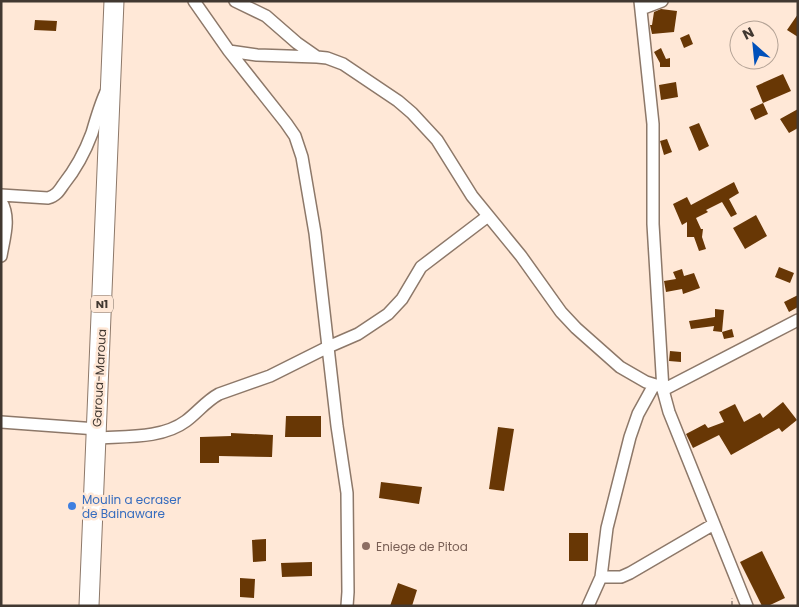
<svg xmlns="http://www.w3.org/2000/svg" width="799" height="607" font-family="Poppins,sans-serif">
<rect width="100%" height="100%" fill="#ffe8d7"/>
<path fill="#683705" d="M 661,9 L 677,11 L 674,32 L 652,34 L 650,25 L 652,25 L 654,12 Z
M 798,14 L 798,37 L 787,30 Z
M 35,20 L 57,21 L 56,31 L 34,30 Z
M 689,34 L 693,44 L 684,48 L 680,38 Z
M 661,48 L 666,59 L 670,58 L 670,67 L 660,67 L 660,63 L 654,52 Z
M 783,74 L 791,91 L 763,103 L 756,86 Z
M 676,82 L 678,97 L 661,100 L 659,85 Z
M 763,103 L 768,114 L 755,120 L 750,109 Z
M 798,109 L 798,128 L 789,133 L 780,119 Z
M 699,123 L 709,146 L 699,151 L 689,127 Z
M 667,139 L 672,152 L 664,155 L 660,141 Z
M 734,182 L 739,193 L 729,199 L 737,214 L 731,217 L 722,202 L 706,210 L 708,212 L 696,218 L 701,229 L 703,229 L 702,237 L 706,249 L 699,251 L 694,237 L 687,237 L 687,222 L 682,225 L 673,204 L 687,197 L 691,205 Z
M 756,215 L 767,236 L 745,249 L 733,228 Z
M 779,267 L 794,273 L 790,283 L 775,277 Z
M 682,269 L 684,276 L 694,273 L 700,288 L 683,294 L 682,289 L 666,292 L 664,281 L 676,279 L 673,272 Z
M 798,295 L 798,307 L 789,312 L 784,302 Z
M 715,309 L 724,310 L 722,332 L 713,331 L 714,326 L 691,329 L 689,321 L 715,317 Z
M 732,329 L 734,337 L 724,339 L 722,332 Z
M 670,351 L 681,352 L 681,362 L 669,361 Z
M 783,402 L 797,420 L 782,432 L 779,428 L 731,455 L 719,435 L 693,448 L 686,434 L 705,424 L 708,428 L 724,422 L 719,412 L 735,404 L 744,422 L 760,413 L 763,418 Z
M 286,416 L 321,416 L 321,437 L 285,437 Z
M 498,427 L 514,429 L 504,491 L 489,489 Z
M 231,433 L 273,435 L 272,457 L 219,456 L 219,463 L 200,463 L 200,437 L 231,436 Z
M 381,482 L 422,487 L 419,504 L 379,498 Z
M 569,533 L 588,533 L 588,561 L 569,561 Z
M 266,539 L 266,561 L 253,562 L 252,540 Z
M 762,551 L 785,598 L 768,606 L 762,606 L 740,562 Z
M 312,562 L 312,576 L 282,577 L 281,563 Z
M 240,578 L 255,579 L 254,598 L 240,597 Z
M 398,583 L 417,590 L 412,606 L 390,606 Z"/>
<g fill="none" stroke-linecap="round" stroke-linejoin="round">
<g stroke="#8d7869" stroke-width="14">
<path id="minor" d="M 194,1 L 229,51 L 286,123 L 295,136 L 302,157 L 315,233 L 337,426 L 347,493 L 348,592 L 347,606
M 235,1 L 266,16 L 297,43 L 317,57 L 327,58 L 343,64 L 398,101 L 412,113 L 437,140 L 472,196 L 521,256 L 561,312 L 576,328 L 620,367 L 646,382 L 662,387
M 640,1 L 653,124 L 653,224 L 663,390 L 669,412 L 747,606
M 641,9 L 662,1
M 229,51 L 257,55 L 317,57
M 1,195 L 48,198 C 56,196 59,191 63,185 C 75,170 85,152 92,133 C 96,119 100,105 106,92
M 1,201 C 11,218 4,238 1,256
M 663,390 L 798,320
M 1,422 L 97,429
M 96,438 C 125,436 162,439 186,421 C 198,412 206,401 219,394 L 270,376 L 328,347 L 358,334 L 388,314 L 402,299 L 421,267 L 488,216
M 601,577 L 621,577 L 630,573 L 714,524
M 588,606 L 601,577 L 607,528 L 630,437 L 638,414 L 654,385"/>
</g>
<g stroke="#8d7869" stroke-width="21">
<path id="trunk" d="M 89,606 L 114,1"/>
</g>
<path stroke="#ac9b8f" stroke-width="2" stroke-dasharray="5 2.5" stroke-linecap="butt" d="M 732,606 L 732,598"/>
<use href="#minor" stroke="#fff" stroke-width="11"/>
<use href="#trunk" stroke="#fff" stroke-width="19"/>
</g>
<circle fill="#3f7fe0" stroke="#ffe8d7" stroke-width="2" cx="72" cy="506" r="5"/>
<circle fill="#8d6e63" stroke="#ffe8d7" stroke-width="2" cx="366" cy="546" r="5"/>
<g text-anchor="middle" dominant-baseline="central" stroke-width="5" stroke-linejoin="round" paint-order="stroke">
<rect fill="#ffe8d7" stroke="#7a6d63" stroke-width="1" x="91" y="295.5" width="22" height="17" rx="4"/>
<g font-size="11" font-weight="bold" fill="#413831">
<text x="102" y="304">N1</text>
</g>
<g font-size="12" fill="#413831" stroke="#ffe8d7">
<text transform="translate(99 378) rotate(-87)">Garoua-Maroua</text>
</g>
<g font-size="12" fill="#366cbe" stroke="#ffe8d7" text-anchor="start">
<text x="82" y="499">Moulin a ecraser<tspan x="82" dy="14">de Bainaware</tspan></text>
</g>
<g font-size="12" fill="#785e54" stroke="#ffe8d7" text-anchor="start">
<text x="376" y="546">Eniege de Pitoa</text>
</g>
</g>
<rect width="799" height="607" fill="none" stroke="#413831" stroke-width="5"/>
<g transform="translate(754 45) rotate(333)"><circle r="24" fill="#ffe8d7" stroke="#b3a295"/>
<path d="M0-4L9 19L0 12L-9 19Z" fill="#0050ba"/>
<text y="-8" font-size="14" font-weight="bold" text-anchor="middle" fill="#413831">N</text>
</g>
</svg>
